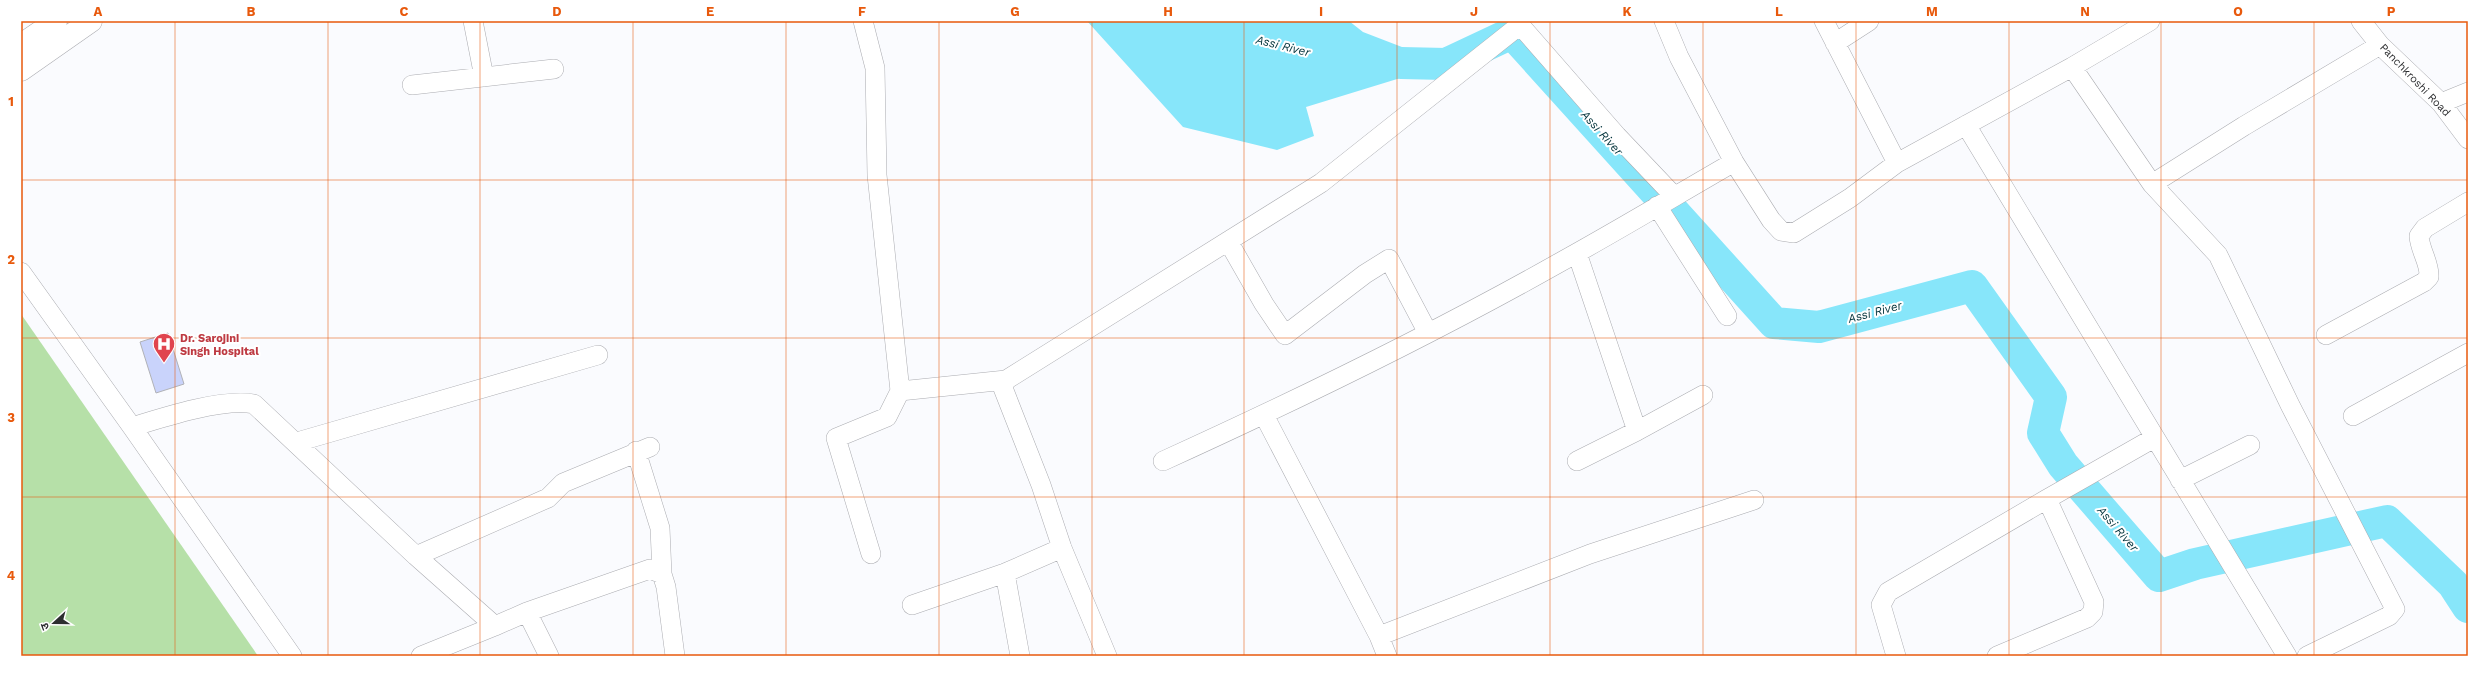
<svg xmlns="http://www.w3.org/2000/svg" width="2489" height="677" font-family="'Work Sans','Noto Sans Devanagari',sans-serif">
<rect width="100%" height="100%" fill="#fafbfe"/>
<path fill="#b6e0a8" d="M 21,314 L 258,656 L 21,656 Z"/>
<path fill="#87e6fa" d="M 1087,21 L 1349,21 L 1363,32 L 1446,64 L 1306,107 L 1314,136 L 1277,150 L 1183,127 Z"/>
<g fill="none" stroke-linecap="round" stroke-linejoin="round">
<path stroke="#87e6fa" stroke-width="32" d="M 1401,63 L 1446,64 L 1512,33 L 1774,323 L 1819,327 L 1972,286 L 2051,397 L 2043,433 L 2063,465 L 2159,576 L 2195,564 L 2387,521 L 2453,584 L 2468,607"/>
</g>
<path fill="#c9d3fb" stroke="#b1b2b7" d="M 168,333 L 184,384 L 156,393 L 140,342 Z"/>
<g fill="none" stroke-linecap="round" stroke-linejoin="round">
<g stroke="#abacb1" stroke-width="20">
<path id="minor" d="M 473,21 L 484,77
M 863,21 L 875,68 L 877,175 L 900,391 L 1006,380
M 1664,21 L 1679,57 L 1734,162 L 1771,220 L 1781,231 L 1794,233 L 1850,198 L 1897,163 L 2072,67 L 2150,21
M 1824,21 L 1897,163
M 2361,21 L 2380,45 L 2441,103 L 2468,139
M 1835,43 L 1869,21
M 2072,67 L 2152,184 L 2218,255 L 2290,405 L 2395,609 L 2389,616 L 2307,656
M 412,85 L 554,69
M 2441,103 L 2468,92
M 1966,125 L 2287,656
M 2152,184 L 2244,126 L 2380,45
M 1657,206 L 1727,316
M 1228,241 L 1264,304 L 1285,335 L 1365,274 L 1389,259 L 1428,333
M 1577,253 L 1637,431 L 1577,461
M 21,272 L 132,427 L 292,656
M 2326,335 L 2424,282 L 2429,277 C 2430,263 2420,251 2419,236 L 2425,228 L 2468,202
M 1264,415 L 1379,636
M 2353,416 L 2468,353
M 132,427 C 164,417 223,398 254,404 L 416,556 L 495,626 L 527,612 L 650,569 L 662,574
M 1637,431 L 1703,395
M 297,442 L 598,355
M 636,451 L 660,528 L 662,574 L 666,587 L 675,656
M 1163,461 C 1297,400 1429,336 1557,264 C 1617,231 1675,196 1734,162
M 2180,480 L 2250,445
M 871,554 L 836,438 L 887,417 L 900,391
M 416,556 L 548,498 L 563,483 L 650,447
M 1005,573 L 1020,656
M 912,605 L 1005,573 L 1062,548
M 527,612 L 549,656
M 421,656 L 495,626
M 1107,656 L 1062,548 L 1041,485 L 1003,388 L 1006,380 L 1321,183 L 1520,25 L 1617,136 L 1674,196
M 1387,656 L 1379,636 L 1590,554 L 1754,500
M 1896,656 L 1881,605 L 1888,592 L 2047,499
M 1997,656 L 2087,618 L 2093,612 L 2094,602 L 2047,499 L 2154,438"/>
</g>
<g stroke="#abacb1" stroke-width="23">
<path id="major" d="M 21,45 L 56,21
M 21,70 L 91,21"/>
</g>
<use href="#minor" stroke="#fff" stroke-width="19"/>
<use href="#major" stroke="#fff" stroke-width="22"/>
</g>
<path fill="none" stroke="#e8590c" stroke-width="1" stroke-opacity="0.55" d="M 175,21 L 175,656M 328,21 L 328,656M 480,21 L 480,656M 633,21 L 633,656M 786,21 L 786,656M 939,21 L 939,656M 1092,21 L 1092,656M 1244,21 L 1244,656M 1397,21 L 1397,656M 1550,21 L 1550,656M 1703,21 L 1703,656M 1856,21 L 1856,656M 2009,21 L 2009,656M 2161,21 L 2161,656M 2314,21 L 2314,656M 21,180 L 2468,180M 21,338 L 2468,338M 21,497 L 2468,497"/>
<defs>
<g id="hospital-pin" transform="scale(1.15)"><path d="M0 17L-7.5 6A9.5 9.5 0 1 1 7.5 6Z" fill="#e0444e" stroke="#fff"/><path d="M-5-5h3v3.5h4V-5h3V5h-3V1.5h-4V5h-3Z" fill="#fff"/></g>
</defs>
<g fill-rule="evenodd">
<use href="#hospital-pin" x="164" y="344"/>
</g>
<g text-anchor="middle" dominant-baseline="central" stroke-width="4" stroke-linejoin="round" paint-order="stroke">
<g font-size="11" fill="#2d2e30" stroke="#fff">
<text transform="translate(2415 80) rotate(46)">Panchkroshi Road</text>
</g>
<g font-size="11" font-weight="bold" fill="#be3a42" stroke="#fff" text-anchor="start">
<text x="180" y="338">Dr. Sarojini<tspan x="180" dy="13">Singh Hospital</tspan></text>
</g>
<g font-size="12" font-style="italic" fill="#05353d" stroke="#fff">
<text transform="translate(1283 46) rotate(14)">Assi River</text>
<text transform="translate(1602 133) rotate(48)">Assi River</text>
<text transform="translate(1875 312) rotate(-15)">Assi River</text>
<text transform="translate(2118 529) rotate(49)">Assi River</text>
</g>
</g>
<rect width="2489" height="677" fill="none" stroke="#ffffff" stroke-width="44"/>
<g transform="translate(54 623) rotate(249)" stroke="#ffffff" stroke-width="3" paint-order="stroke">
<path d="M0-3L7 15L0 10L-7 15Z" fill="#2d2e30"/>
<text y="-6" font-size="11" font-weight="bold" text-anchor="middle" fill="#2d2e30">उ</text>
</g>
<rect x="22" y="22" width="2445" height="633" fill="none" stroke="#e8590c" stroke-width="1.5"/>
<g font-size="13" text-anchor="middle" font-weight="bold" fill="#e8590c">
<text x="98" y="16">A</text>
<text x="251" y="16">B</text>
<text x="404" y="16">C</text>
<text x="557" y="16">D</text>
<text x="710" y="16">E</text>
<text x="862" y="16">F</text>
<text x="1015" y="16">G</text>
<text x="1168" y="16">H</text>
<text x="1321" y="16">I</text>
<text x="1474" y="16">J</text>
<text x="1627" y="16">K</text>
<text x="1779" y="16">L</text>
<text x="1932" y="16">M</text>
<text x="2085" y="16">N</text>
<text x="2238" y="16">O</text>
<text x="2391" y="16">P</text>
<text x="11" y="106">1</text>
<text x="11" y="264">2</text>
<text x="11" y="422">3</text>
<text x="11" y="580">4</text>
</g>
</svg>
